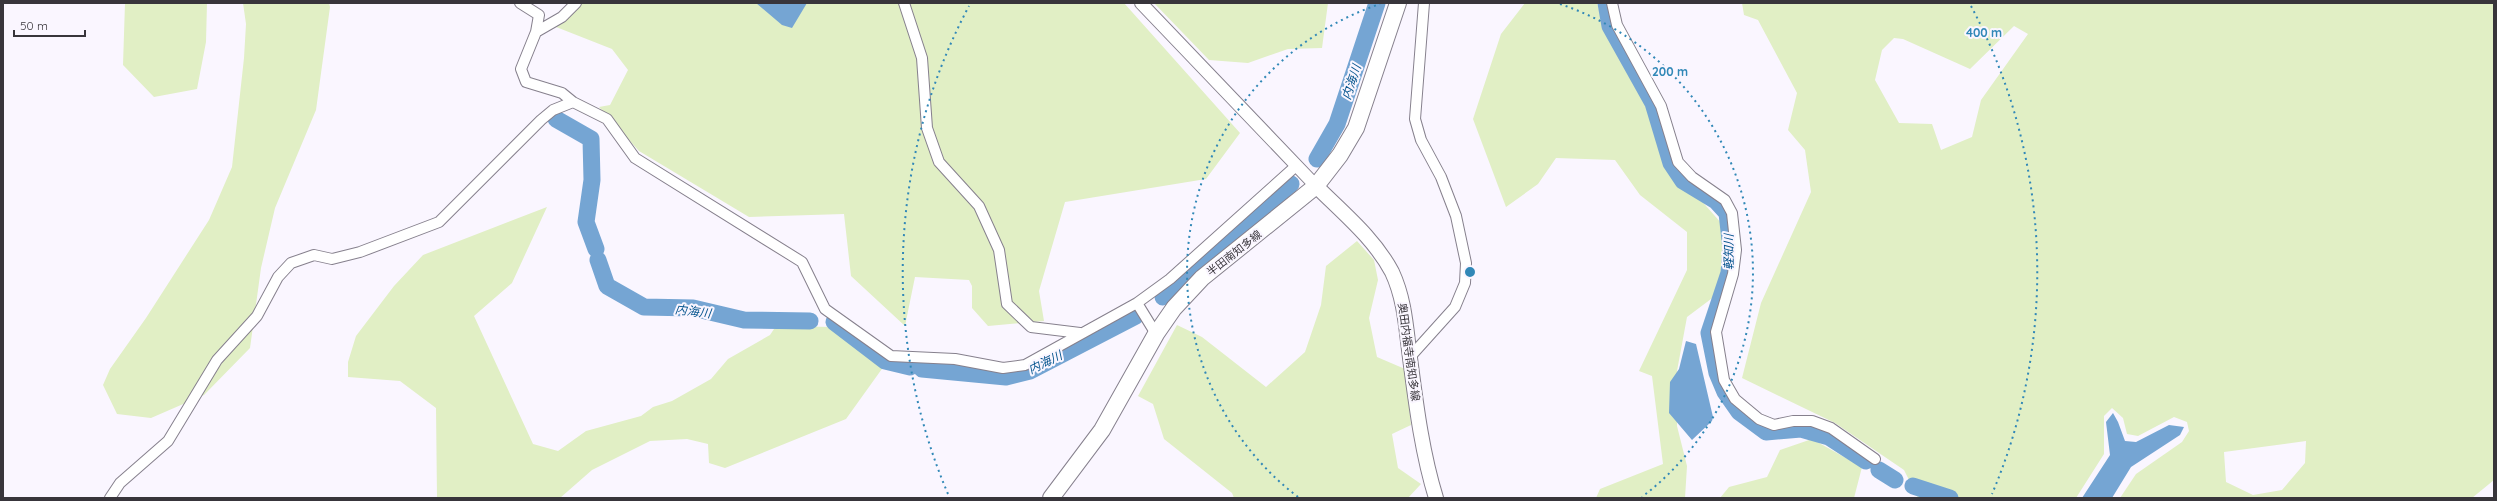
<svg xmlns="http://www.w3.org/2000/svg" width="2497" height="501" font-family="Quicksand,'Noto Sans JP',sans-serif">
<rect width="100%" height="100%" fill="#faf6ff"/>
<path fill="#e1efc5" fill-rule="evenodd" d="M 125,3 L 207,3 L 206,42 L 197,89 L 154,97 L 123,65 Z
M 243,3 L 329,3 L 330,7 L 316,110 L 275,208 L 261,268 L 250,348 L 204,395 L 151,418 L 117,414 L 103,385 L 110,369 L 146,318 L 209,220 L 232,167 L 244,58 L 246,24 Z
M 581,3 L 1124,3 L 1240,133 L 1206,179 L 1065,202 L 1039,291 L 1044,321 L 988,326 L 972,308 L 972,286 L 969,280 L 915,277 L 905,326 L 851,276 L 844,214 L 749,217 L 639,151 L 599,107 L 610,105 L 628,70 L 612,49 L 551,25 L 565,19 Z
M 1154,3 L 1328,3 L 1322,48 L 1288,49 L 1248,63 L 1209,60 Z
M 1525,3 L 1597,3 L 1604,27 L 1642,96 L 1666,165 L 1679,183 L 1699,198 L 1722,224 L 1726,259 L 1719,293 L 1687,317 L 1677,371 L 1677,426 L 1687,466 L 1685,498 L 1596,498 L 1600,489 L 1663,464 L 1652,376 L 1639,371 L 1687,270 L 1687,232 L 1640,195 L 1615,160 L 1556,158 L 1538,184 L 1506,207 L 1473,119 L 1501,34 Z
M 1742,3 L 2494,3 L 2494,480 L 2472,498 L 2120,498 L 2136,474 L 2182,442 L 2189,431 L 2187,422 L 2174,417 L 2138,436 L 2127,434 L 2123,418 L 2112,408 L 2104,416 L 2104,454 L 2076,498 L 1918,498 L 1904,470 L 1835,423 L 1742,378 L 1761,303 L 1811,192 L 1805,150 L 1788,130 L 1797,93 L 1758,20 L 1744,15 ZM 2014,26 L 2028,34 L 1981,100 L 1972,137 L 1941,150 L 1932,124 L 1899,123 L 1875,80 L 1882,50 L 1894,38 L 1903,39 L 1970,69 ZM 2306,441 L 2305,463 L 2282,490 L 2253,495 L 2226,482 L 2224,452 Z
M 547,207 L 512,283 L 474,316 L 533,444 L 558,451 L 586,431 L 641,416 L 653,407 L 672,401 L 711,379 L 728,359 L 770,335 L 776,326 L 833,327 L 884,366 L 846,419 L 725,468 L 709,463 L 708,444 L 687,439 L 650,441 L 592,470 L 560,498 L 437,498 L 436,408 L 400,381 L 348,377 L 348,362 L 356,336 L 394,286 L 423,255 Z
M 1357,241 L 1374,260 L 1378,280 L 1369,318 L 1377,357 L 1405,369 L 1411,425 L 1392,434 L 1398,468 L 1421,484 L 1408,498 L 1234,498 L 1232,493 L 1164,439 L 1153,404 L 1138,396 L 1177,325 L 1202,337 L 1266,387 L 1305,352 L 1321,305 L 1326,266 Z
M 1812,439 L 1862,467 L 1854,498 L 1720,498 L 1729,487 L 1767,477 L 1780,450 Z"/>
<path fill="#75a5d3" d="M 756,3 L 807,3 L 792,28 L 782,25 Z
M 1686,341 L 1696,344 L 1713,417 L 1712,421 L 1692,440 L 1669,413 L 1670,382 L 1679,369 Z
M 2113,413 L 2118,422 L 2125,441 L 2136,442 L 2169,425 L 2184,427 L 2180,435 L 2131,467 L 2112,498 L 2082,498 L 2110,455 L 2106,422 Z"/>
<g fill="none" stroke-linecap="round" stroke-linejoin="round">
<path stroke="#75a5d3" stroke-width="17" d="M 1606,3 L 1610,26 L 1653,103 L 1671,163 L 1683,181 L 1716,201 L 1727,213 L 1731,249 L 1729,273 L 1709,333 L 1717,373 L 1725,392 L 1739,412 L 1766,432 L 1801,429 L 1829,437 L 1866,461
M 556,119 L 591,139 L 592,180 L 586,222 L 596,249
M 1317,159 L 1337,124 L 1377,3
M 598,260 L 607,286 L 644,307 L 693,308 L 744,320 L 810,321
M 1163,297 L 1291,184
M 834,322 L 885,361 L 910,367
M 922,369 L 1006,377 L 1030,371 L 1136,316
M 1879,470 L 1895,480
M 1913,486 L 1950,498"/>
<g stroke="#86808d" stroke-width="12">
<path id="minor" d="M 520,3 L 539,15 L 536,32
M 576,3 L 562,17 L 536,32 L 521,69 L 526,82 L 562,93 L 573,102 L 607,119 L 635,158 L 802,262 L 825,309 L 891,356 L 955,359 L 1003,368 L 1025,365 L 1137,303 L 1170,279 L 1296,166
M 904,3 L 922,58 L 927,128 L 939,162 L 979,206 L 999,250 L 1007,304 L 1031,327 L 1080,333
M 1612,3 L 1617,25 L 1661,106 L 1678,162 L 1692,177 L 1725,200 L 1732,213 L 1736,250 L 1733,274 L 1716,332 L 1724,380 L 1735,399 L 1759,419 L 1774,425 L 1793,421 L 1812,421 L 1831,428 L 1875,459
M 1137,303 L 1156,334
M 1410,357 L 1455,307 L 1465,283 L 1466,263 L 1456,216 L 1441,177 L 1421,140 L 1415,119 L 1424,3
M 110,498 L 120,483 L 168,441 L 217,360 L 257,316 L 278,277 L 291,263 L 314,255 L 332,259 L 360,252 L 439,222 L 541,120 L 553,110 L 573,102"/>
</g>
<g stroke="#86808d" stroke-width="14">
<path id="tertiary" d="M 1141,3 L 1316,186"/>
</g>
<g stroke="#86808d" stroke-width="16">
<path id="secondary" d="M 1316,186 C 1343,213 1374,238 1392,272 C 1405,300 1406,328 1410,358 C 1416,404 1422,453 1436,498"/>
</g>
<g stroke="#86808d" stroke-width="18">
<path id="primary" d="M 1051,498 L 1102,430 L 1156,334 L 1174,308 L 1202,278 L 1316,186 L 1340,155 L 1356,128 L 1398,3"/>
</g>
<use href="#minor" stroke="#fff" stroke-width="10"/>
<use href="#tertiary" stroke="#fff" stroke-width="12"/>
<use href="#secondary" stroke="#fff" stroke-width="14"/>
<use href="#primary" stroke="#fff" stroke-width="16"/>
</g>
<g fill="none" stroke="#3188b7" stroke-width="2" stroke-dasharray="2 4">
<path d="M1298 497A283 283 0 0 1 1380 4M1560 4A283 283 0 0 1 1642 497"/>
<path d="M948 494A567 567 0 0 1 969 6M1971 6A567 567 0 0 1 1992 494"/>
</g>
<g text-anchor="middle" dominant-baseline="central" stroke-width="4" stroke-linejoin="round" paint-order="stroke">
<g font-size="11" fill="#38353b" stroke="#faf6ff">
<text transform="translate(1234 253) rotate(-38)">半田南知多線</text>
<text transform="translate(1409 352) rotate(82)">奥田内福寺南知多線</text>
</g>
<g font-size="12" font-style="italic" fill="#07568f" stroke="#faf6ff">
<text transform="translate(1351 82) rotate(-72)">内海川</text>
<text transform="translate(1728 252) rotate(-90)">軽知川</text>
<text transform="translate(693 311) rotate(7)">内海川</text>
<text transform="translate(1045 362) rotate(-26)">内海川</text>
</g>
</g>
<circle cx="1470" cy="272" r="6" fill="#3188b7" stroke="#faf6ff" stroke-width="2"/>
<g font-size="12" text-anchor="middle" font-weight="bold" fill="#3188b7" stroke="#faf6ff" stroke-width="4" stroke-linejoin="round" paint-order="stroke">
<text x="1984" y="37">400 m</text>
<text x="1670" y="76">200 m</text>
</g>
<rect width="2497" height="501" fill="none" stroke="#38353b" stroke-width="8"/>
<path d="M14 30v6h71v-6" fill="none" stroke="#38353b" stroke-width="2"/>
<text x="20" y="30" font-size="12" fill="#38353b" stroke="#faf6ff" stroke-width="3" paint-order="stroke">50 m</text>
</svg>
